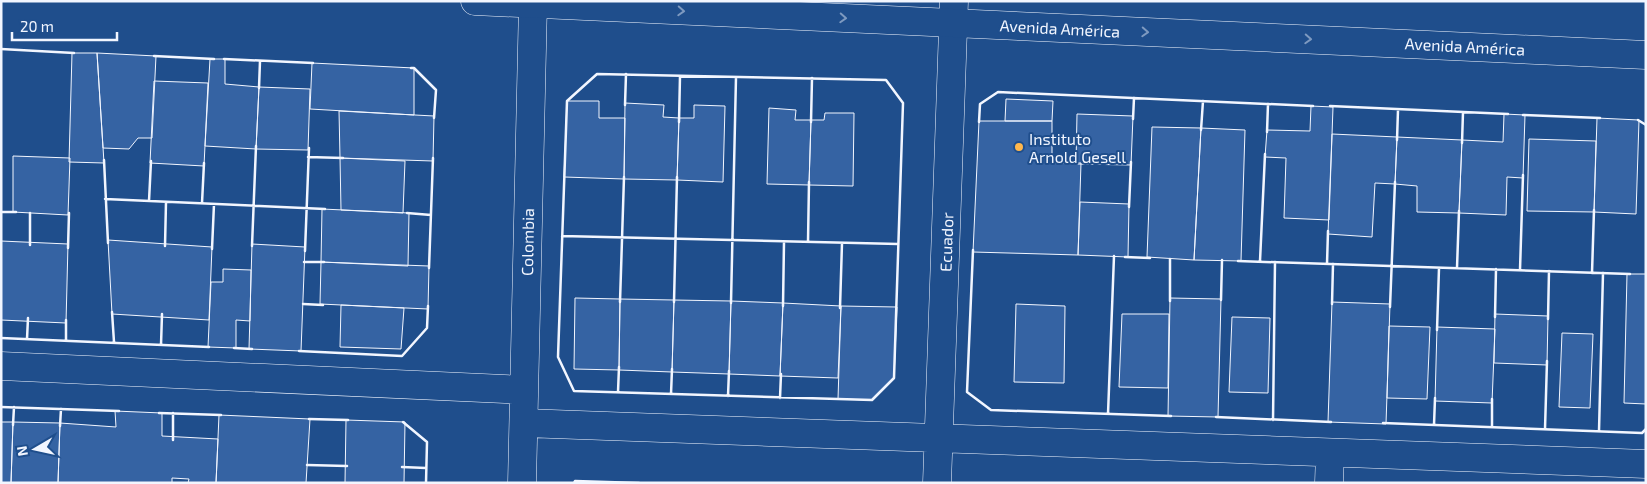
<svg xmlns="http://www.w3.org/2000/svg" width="1647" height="484" font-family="'Exo 2',sans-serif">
<rect width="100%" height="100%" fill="#1f4e8c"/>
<path fill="#3563a3" stroke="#f2f6ff" d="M 72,53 L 97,53 L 104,163 L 69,162 Z
M 97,53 L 156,56 L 152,138 L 138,138 L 129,149 L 103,148 Z
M 210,59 L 225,59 L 225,84 L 259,87 L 256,149 L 205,146 Z
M 312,63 L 414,68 L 414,115 L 310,109 Z
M 154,81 L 208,83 L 204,166 L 150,163 Z
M 259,87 L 310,89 L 308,150 L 256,149 Z
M 1006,99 L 1053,101 L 1052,121 L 1005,121 Z
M 567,101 L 599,101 L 599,118 L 625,118 L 624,179 L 564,177 Z
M 625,103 L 664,105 L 663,117 L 679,118 L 677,180 L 624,179 Z
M 694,105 L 725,106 L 723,182 L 677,180 L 679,118 L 694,118 Z
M 1311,106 L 1333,107 L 1329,220 L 1284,218 L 1286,158 L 1265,157 L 1267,130 L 1310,131 Z
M 769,108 L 796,110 L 795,120 L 811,120 L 809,185 L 767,184 Z
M 339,111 L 434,116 L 433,161 L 340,158 Z
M 825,113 L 854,113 L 853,186 L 809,185 L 811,120 L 824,120 Z
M 1077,114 L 1133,116 L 1131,165 L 1076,164 Z
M 1504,114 L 1525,115 L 1523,178 L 1507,177 L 1506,215 L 1459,213 L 1462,140 L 1503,142 Z
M 1597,118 L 1639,120 L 1636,214 L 1594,212 Z
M 979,121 L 1052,121 L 1052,163 L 1081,163 L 1078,255 L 973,252 Z
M 1152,127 L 1201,128 L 1194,260 L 1147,257 Z
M 1201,128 L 1245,130 L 1241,261 L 1194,260 Z
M 1332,134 L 1397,137 L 1395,184 L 1375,183 L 1372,237 L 1328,234 Z
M 1397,137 L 1462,140 L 1459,213 L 1417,212 L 1417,186 L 1395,184 Z
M 1529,139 L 1596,141 L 1594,212 L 1527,211 Z
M 13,156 L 70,158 L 68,215 L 13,212 Z
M 340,158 L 405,161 L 403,213 L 341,210 Z
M 1080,202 L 1129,204 L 1128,257 L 1078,255 Z
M 322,209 L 409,213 L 408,266 L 321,262 Z
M 108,240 L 212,247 L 209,320 L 112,314 Z
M 1,241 L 68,244 L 66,323 L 1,320 Z
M 252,244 L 305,247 L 301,351 L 249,349 Z
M 321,262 L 429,266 L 428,309 L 320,304 Z
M 223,269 L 251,270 L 250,321 L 236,320 L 236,348 L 208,347 L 211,282 L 223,282 Z
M 1627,274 L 1646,274 L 1646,404 L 1624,403 Z
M 575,298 L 620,299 L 619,370 L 574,369 Z
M 1170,298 L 1221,299 L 1218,417 L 1168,416 Z
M 620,299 L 674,300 L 672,372 L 619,370 Z
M 674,300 L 731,301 L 729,374 L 672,372 Z
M 731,301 L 783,303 L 780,376 L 729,374 Z
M 1332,302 L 1390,304 L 1386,424 L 1328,422 Z
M 783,303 L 841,306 L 838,378 L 780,376 Z
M 1016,304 L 1065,306 L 1064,383 L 1014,382 Z
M 341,305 L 404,308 L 401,349 L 340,347 Z
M 841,306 L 897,307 L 894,378 L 872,400 L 838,399 Z
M 1122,314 L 1169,314 L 1168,388 L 1119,387 Z
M 1495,314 L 1548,316 L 1547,365 L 1494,363 Z
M 1232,317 L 1270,318 L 1268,393 L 1229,392 Z
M 1389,326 L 1430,327 L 1427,399 L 1387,398 Z
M 1437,327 L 1495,329 L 1492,403 L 1435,401 Z
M 1562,333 L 1593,334 L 1590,408 L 1559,407 Z
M 115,411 L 162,413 L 162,436 L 218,439 L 216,483 L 188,483 L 189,479 L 172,478 L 172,483 L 58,483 L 60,423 L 116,427 Z
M 219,415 L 310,419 L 306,483 L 216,483 Z
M 346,420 L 405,422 L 404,483 L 345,483 Z
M 1,422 L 13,422 L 11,483 L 1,483 Z
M 13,422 L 60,423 L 58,483 L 11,483 Z"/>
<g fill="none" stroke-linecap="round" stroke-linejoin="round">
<g stroke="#f2f6ff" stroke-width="29">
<path id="street" d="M 1,366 L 524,390
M 524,423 L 1646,464
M 522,483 L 533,4
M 937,483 L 954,1
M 1329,483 L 1330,453"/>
</g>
<g stroke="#f2f6ff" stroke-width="29">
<path id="secondary" d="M 475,1 L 1646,55"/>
</g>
<use href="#street" stroke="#1f4e8c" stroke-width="28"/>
<use href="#secondary" stroke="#1f4e8c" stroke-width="28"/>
<path stroke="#f2f6ff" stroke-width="2.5" d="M 1,49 L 74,53
M 154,56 L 214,59
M 224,59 L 313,63
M 411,68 L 414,68 L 436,90 L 434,118
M 597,74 L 886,80 L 903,103 L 894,378 L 872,400 L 574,391 L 558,357 L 567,101 Z
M 259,88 L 260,61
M 625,105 L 626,74
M 1330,106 L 1508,114
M 1523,115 L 1600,118
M 1133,119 L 1134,98
M 1638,120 L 1646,125
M 679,122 L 680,76
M 811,122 L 812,78
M 979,122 L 980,104 L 998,92 L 1313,106
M 1201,130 L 1203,101
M 1267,132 L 1268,104
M 1397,140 L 1398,110
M 1462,143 L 1463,112
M 308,157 L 343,158
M 104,160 L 108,243
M 105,199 L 325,209
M 149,201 L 151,161
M 202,203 L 204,163
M 1129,207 L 1131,162
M 1,212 L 16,212
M 407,213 L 431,215
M 562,236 L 898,244
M 808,242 L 809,182
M 30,245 L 30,213
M 165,246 L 166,202
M 252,246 L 256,146
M 68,248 L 69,213
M 212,249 L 214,204
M 973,250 L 967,392 L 991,410 L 1171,416
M 305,251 L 309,148
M 1125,257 L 1150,258
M 1238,261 L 1630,274
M 1260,261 L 1265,154
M 304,262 L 324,262
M 1327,264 L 1328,231
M 429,268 L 433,158
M 1457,268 L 1459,211
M 1520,270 L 1523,175
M 1592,273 L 1594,210
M 1221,300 L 1222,260
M 1170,301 L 1170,259
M 620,302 L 624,177
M 674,302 L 677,177
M 731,303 L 736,77
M 303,304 L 323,305
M 1332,304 L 1333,264
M 783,306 L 784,242
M 1390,307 L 1395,182
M 840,308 L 842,243
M 112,312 L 114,342
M 1495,317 L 1496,269
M 1548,319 L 1549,271
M 1437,330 L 1439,268
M 1,338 L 209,347
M 27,339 L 28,318
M 66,340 L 66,320
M 161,345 L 162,314
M 234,348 L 252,349
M 299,351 L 402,356 L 427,328 L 428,306
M 618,392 L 619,367
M 671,394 L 672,369
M 728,396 L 729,371
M 780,398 L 781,374
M 1,407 L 119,411
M 159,413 L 221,415
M 1108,414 L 1114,256
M 1216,417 L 1331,422
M 309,419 L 348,420
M 1273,420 L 1275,262
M 403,422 L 427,442 L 426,483
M 1383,423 L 1642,433 L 1646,429
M 13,425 L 14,407
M 1434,425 L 1435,398
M 60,426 L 61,409
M 1492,427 L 1492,399
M 1545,429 L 1547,361
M 1599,431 L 1603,273
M 173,440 L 173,413
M 307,465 L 347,466
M 402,467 L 426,468
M 574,483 L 575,481 L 639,483"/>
</g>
<defs><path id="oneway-chevron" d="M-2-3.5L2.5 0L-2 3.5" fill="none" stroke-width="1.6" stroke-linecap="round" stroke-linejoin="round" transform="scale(1.25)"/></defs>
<g stroke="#7e9ac0">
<use href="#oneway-chevron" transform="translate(681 11) rotate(3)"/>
<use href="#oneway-chevron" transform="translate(843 18) rotate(3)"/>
<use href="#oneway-chevron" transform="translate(1145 32) rotate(3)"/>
<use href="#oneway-chevron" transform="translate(1308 39) rotate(3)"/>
</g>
<circle fill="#ffb74d" stroke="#1f4e8c" stroke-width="2" cx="1019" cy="147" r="5"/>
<g text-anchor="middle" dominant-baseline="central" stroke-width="4" stroke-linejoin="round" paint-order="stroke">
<g font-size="16" fill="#f2f6ff" stroke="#1f4e8c">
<text transform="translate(1060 28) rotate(3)">Avenida América</text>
<text transform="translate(1465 46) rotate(3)">Avenida América</text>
<text transform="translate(527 242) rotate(-89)">Colombia</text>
<text transform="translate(946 242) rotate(-88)">Ecuador</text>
</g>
<g font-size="16" fill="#f2f6ff" stroke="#1f4e8c" text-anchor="start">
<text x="1029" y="138">Instituto<tspan x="1029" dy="18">Arnold Gesell</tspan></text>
</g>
</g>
<rect width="1647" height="484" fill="none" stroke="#f2f6ff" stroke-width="5"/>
<g transform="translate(35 449) rotate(261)" stroke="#1f4e8c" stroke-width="4" paint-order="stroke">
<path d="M0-4L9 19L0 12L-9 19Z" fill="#f2f6ff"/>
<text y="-8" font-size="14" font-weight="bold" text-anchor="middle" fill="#f2f6ff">N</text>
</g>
<path d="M12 32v8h105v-8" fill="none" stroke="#f2f6ff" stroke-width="2.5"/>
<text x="20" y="32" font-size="15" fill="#f2f6ff" stroke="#1f4e8c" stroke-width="4" paint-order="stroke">20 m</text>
</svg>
